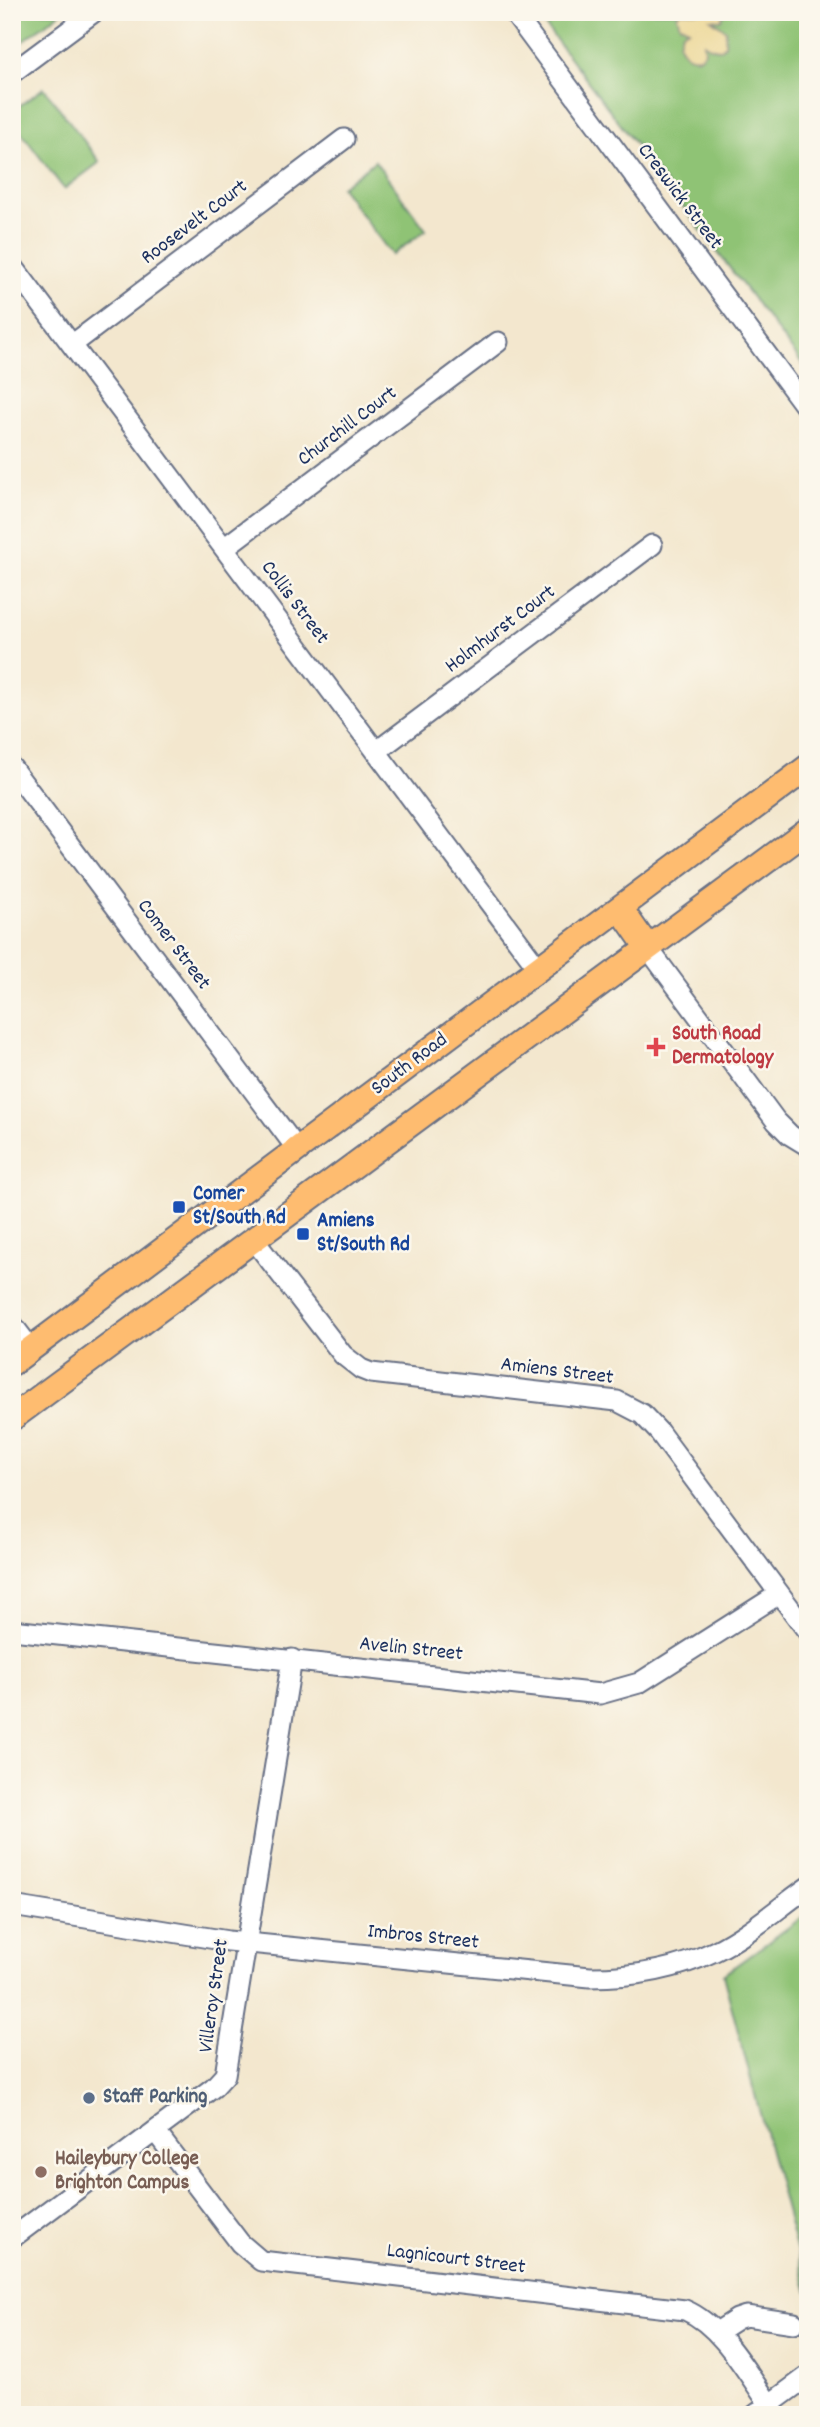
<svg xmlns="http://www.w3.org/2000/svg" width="820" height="2427" font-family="Dekko,sans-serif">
<rect width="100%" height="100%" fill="#fbf7ec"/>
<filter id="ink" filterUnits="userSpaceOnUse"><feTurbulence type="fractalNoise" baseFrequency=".0143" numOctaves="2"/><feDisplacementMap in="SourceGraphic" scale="14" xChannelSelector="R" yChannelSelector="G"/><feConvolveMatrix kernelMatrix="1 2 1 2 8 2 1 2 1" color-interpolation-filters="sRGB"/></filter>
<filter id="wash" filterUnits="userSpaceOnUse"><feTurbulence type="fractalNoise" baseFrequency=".00686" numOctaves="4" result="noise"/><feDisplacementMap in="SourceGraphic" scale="28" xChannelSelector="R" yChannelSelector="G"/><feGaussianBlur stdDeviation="1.57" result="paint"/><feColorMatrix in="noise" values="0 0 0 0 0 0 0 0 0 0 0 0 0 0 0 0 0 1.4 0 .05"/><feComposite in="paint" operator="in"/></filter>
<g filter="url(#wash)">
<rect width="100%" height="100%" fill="#f3e7ce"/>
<path fill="#8fc375" stroke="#55796a" stroke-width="2" d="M 12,12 L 62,12 L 12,49 Z
M 535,12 L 808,12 L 808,371 Z
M 44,88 L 100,162 L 64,189 L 12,120 L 12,111 Z
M 375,161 L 426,230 L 392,255 L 341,187 Z
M 808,1913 L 808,2293 L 723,1975 Z"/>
<path fill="#eeda9e" stroke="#84847e" stroke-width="2" d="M 680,12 L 726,12 L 721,20 L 711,19 L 726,30 L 725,45 L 721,49 C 713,49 710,47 704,43 L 705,51 L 700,57 C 689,59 684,54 679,44 L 682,33 L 689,29 L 680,25 L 677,16 Z"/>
</g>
<g filter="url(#ink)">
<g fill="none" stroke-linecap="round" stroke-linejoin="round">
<g stroke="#676f85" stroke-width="23">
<path id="minor" d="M 513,12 L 808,410
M 12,73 L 94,12
M 12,265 L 539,969
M 73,344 L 344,139
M 224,548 L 498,342
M 377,751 L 652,545
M 12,768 L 297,1149
M 648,948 L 776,1121 L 790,1135 L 808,1146
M 254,1240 L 343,1355 L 361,1369 L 371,1373 L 617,1401 L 642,1414 L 659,1432 L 808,1632
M 12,1324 L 31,1349
M 12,1630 L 600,1694 L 639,1683 L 779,1594
M 12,1906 L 228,1941 L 590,1977 C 633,1977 676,1970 715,1951 C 748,1935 778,1908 808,1887
M 155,2131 L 240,2243 L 261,2261 L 685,2310 C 721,2325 747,2373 769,2404
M 12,2238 L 214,2087 L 225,2075 L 292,1659
M 717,2332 L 737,2319 L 746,2316 L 794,2323
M 755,2415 L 808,2376"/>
</g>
<g stroke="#676f85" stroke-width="28">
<path id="major" d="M 620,908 L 648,948
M 12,1363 L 808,767
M 12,1418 L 808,830"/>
</g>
<use href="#minor" stroke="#fff" stroke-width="19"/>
<use href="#major" stroke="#febc70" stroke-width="24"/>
</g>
</g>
<path fill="#e0444e" stroke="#fbf7ec" stroke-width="2.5" d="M652.5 1036.5h7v7h7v7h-7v7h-7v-7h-7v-7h7z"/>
<g fill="#1a4fb4" stroke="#fbf7ec" stroke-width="2.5">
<rect x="172" y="1200" width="14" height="14" rx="3.5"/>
<rect x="296" y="1227" width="14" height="14" rx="3.5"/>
</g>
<circle fill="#5c6f8a" stroke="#fbf7ec" stroke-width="2.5" cx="89" cy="2098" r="7"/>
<circle fill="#8d6e63" stroke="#fbf7ec" stroke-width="2.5" cx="41" cy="2172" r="7"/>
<g text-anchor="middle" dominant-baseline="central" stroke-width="5" stroke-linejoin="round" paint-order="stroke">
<g font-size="21" fill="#1b2f5e" stroke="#fbf7ec">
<text transform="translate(679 197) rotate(53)">Creswick Street</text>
<text transform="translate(195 223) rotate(-37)">Roosevelt Court</text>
<text transform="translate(348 427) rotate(-37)">Churchill Court</text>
<text transform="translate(294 603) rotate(53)">Collis Street</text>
<text transform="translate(501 630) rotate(-37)">Holmhurst Court</text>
<text transform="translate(173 945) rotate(53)">Comer Street</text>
<text transform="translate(410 1065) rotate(-37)">South Road</text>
<text transform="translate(557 1372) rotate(7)">Amiens Street</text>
<text transform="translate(411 1650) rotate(6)">Avelin Street</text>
<text transform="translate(423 1938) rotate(6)">Imbros Street</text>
<text transform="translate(215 1996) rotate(-82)">Villeroy Street</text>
<text transform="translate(456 2260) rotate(7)">Lagnicourt Street</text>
</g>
<g font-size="21" font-weight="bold" fill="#be3a42" stroke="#fbf7ec" text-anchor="start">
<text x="672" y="1035">South Road<tspan x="672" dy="24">Dermatology</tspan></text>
</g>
<g font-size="21" font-weight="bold" fill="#164399" stroke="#fbf7ec" text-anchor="start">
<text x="193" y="1195">Comer<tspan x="193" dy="24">St/South Rd</tspan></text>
<text x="317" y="1222">Amiens<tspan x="317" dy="24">St/South Rd</tspan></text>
</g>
<g font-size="21" font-weight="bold" fill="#4e5e75" stroke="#fbf7ec" text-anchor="start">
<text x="103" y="2098">Staff Parking</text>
</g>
<g font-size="21" font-weight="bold" fill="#785e54" stroke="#fbf7ec" text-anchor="start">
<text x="55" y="2160">Haileybury College<tspan x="55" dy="24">Brighton Campus</tspan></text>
</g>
</g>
<rect width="820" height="2427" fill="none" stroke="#fbf7ec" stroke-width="42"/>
</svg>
